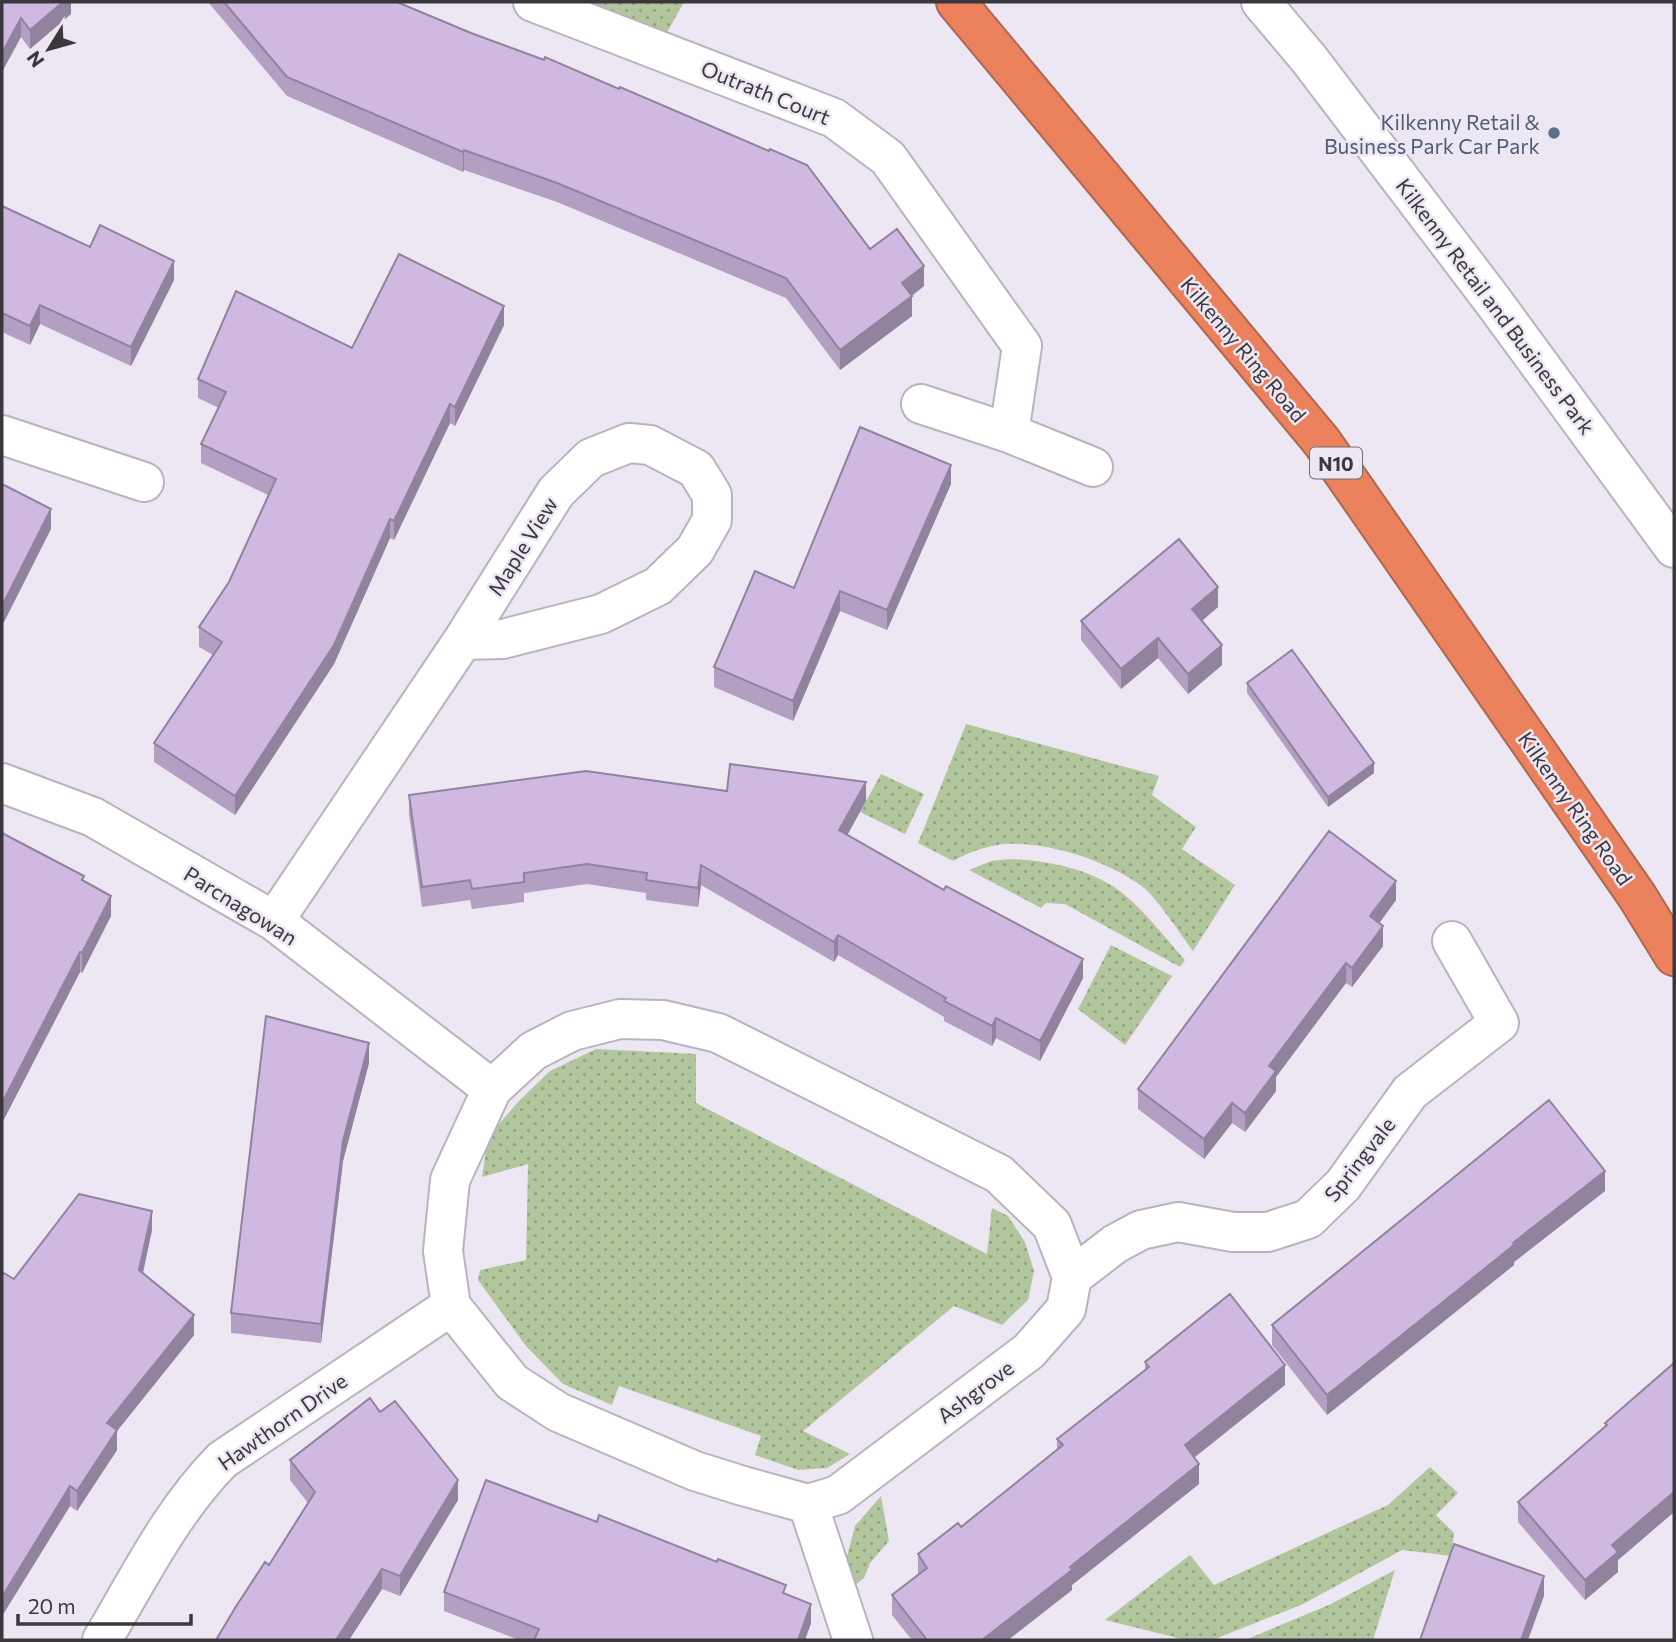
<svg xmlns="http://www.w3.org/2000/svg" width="1676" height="1642" font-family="Commissioner,sans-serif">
<defs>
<pattern id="green-dots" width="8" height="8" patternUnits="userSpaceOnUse" patternTransform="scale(1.75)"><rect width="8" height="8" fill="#b2c69d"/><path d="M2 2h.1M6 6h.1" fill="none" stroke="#92a281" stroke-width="1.8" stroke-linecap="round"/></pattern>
</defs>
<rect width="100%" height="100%" fill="#ece7f3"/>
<path fill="url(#green-dots)" d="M 589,2 L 684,2 L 666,34 Z
M 966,724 L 1159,776 L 1152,795 L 1196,827 L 1182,849 L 1235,885 L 1193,951 C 1181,935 1157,898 1143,887 C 1109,861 1047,841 1004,844 C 985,846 970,852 953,861 L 918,843 Z
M 881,774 L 924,794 L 905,834 L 860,812 Z
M 1010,859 C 1051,861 1094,869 1126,896 C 1148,915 1166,939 1185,960 L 1180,967 L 1065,904 L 1046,903 L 1041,908 L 969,870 L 991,861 Z
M 1111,945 L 1172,976 L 1125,1045 L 1078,1009 Z
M 596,1049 L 696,1054 L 696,1103 L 987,1254 L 992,1208 L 1008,1216 L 1025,1242 L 1034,1271 L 1028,1300 L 1002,1325 L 954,1306 L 803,1431 L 850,1454 L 827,1468 L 798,1470 L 755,1455 L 761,1436 L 619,1386 L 612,1405 L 563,1384 L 526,1346 L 478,1280 L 480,1270 L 526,1260 L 528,1164 L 482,1177 L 488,1137 L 518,1102 L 550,1071 Z
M 1430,1467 L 1458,1493 L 1436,1515 L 1454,1533 L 1451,1556 L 1402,1550 L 1303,1604 L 1215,1639 L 1186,1640 L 1105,1620 L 1190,1555 L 1214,1585 L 1388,1505 Z
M 881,1496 L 889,1541 L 870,1563 L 864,1578 L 855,1585 L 847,1583 L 845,1564 L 855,1526 Z
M 1395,1570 L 1373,1640 L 1245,1640 L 1331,1604 Z"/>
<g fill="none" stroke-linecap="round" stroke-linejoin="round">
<g stroke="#b8b3be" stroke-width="42">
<path id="minor" d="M 533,2 L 834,118 L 888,158 L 1022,346 L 1009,433
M 1261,2 L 1309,59 L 1493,301 L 1674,548
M 921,404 L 1009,433 L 1093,467
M 2,435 L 144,482
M 2,783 L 93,817 L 274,921 L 492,1089
M 274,921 L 463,640 L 556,492 L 591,458 L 629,443 L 650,445 L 696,469 L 712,495 L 712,520 L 695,550 L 658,586 L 601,614 L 503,639 L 463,640
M 620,1019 L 663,1020 L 718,1033 L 999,1174 L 1052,1225 L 1072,1277 L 1066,1309 L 1029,1351 L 838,1495 L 808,1504 L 743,1486 L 695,1471 L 558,1412 L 512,1382 L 451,1306 L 443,1251 L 450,1180 L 492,1089 L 533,1051 L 572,1031 Z
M 1072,1277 L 1115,1244 L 1141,1230 L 1178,1222 L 1233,1232 L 1268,1232 L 1308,1219 L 1343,1185 L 1410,1092 L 1499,1023 L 1452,941
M 808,1504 L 853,1640
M 102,1640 C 139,1578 171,1512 222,1460 L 451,1306"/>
</g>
<g stroke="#ad6851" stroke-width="42">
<path id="highway" d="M 956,2 L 1322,442 L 1637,896 L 1674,956"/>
</g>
<use href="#minor" stroke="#fff" stroke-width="38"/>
<use href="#highway" stroke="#eb825d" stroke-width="38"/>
</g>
<path fill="#b29fc2" d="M 2,2 L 71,2 L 71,14 L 30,49 L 21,37 Z
M 208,2 L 397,2 L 870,249 L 924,286 L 912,296 L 912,316 L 840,370 L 786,298 L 557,202 L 464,170 L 463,172 L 287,96 Z
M 2,206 L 90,247 L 174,280 L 131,366 L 40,324 L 30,345 L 2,332 Z
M 504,325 L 455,426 L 450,423 L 394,540 L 390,538 L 334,664 L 235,815 L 154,762 L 154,743 L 213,655 L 199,647 L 199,627 L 229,582 L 268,495 L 201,463 L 201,444 L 219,408 L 198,398 L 198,379 L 352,348 Z
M 951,484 L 887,630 L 840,611 L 793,721 L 714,687 L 714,667 L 794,588 Z
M 1218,607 L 1202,621 L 1222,665 L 1188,694 L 1158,658 L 1121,689 L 1081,640 L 1081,621 Z
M 1247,683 L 1374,773 L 1328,807 L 1247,693 Z
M 727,791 L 866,801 L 847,835 L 1083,978 L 1040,1061 L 996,1038 L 992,1046 L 944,1021 L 944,1017 L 838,955 L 834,962 L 701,885 L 698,907 L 646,900 L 646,893 L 587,884 L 524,893 L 524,902 L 472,909 L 470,900 L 422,907 L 409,814 L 409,795 Z
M 2,833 L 84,881 L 111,916 L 82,973 L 80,972 L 2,1123 Z
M 1396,900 L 1379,923 L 1383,946 L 1352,987 L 1346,983 L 1276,1077 L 1276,1091 L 1245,1132 L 1232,1123 L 1204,1159 L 1138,1109 L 1138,1089 Z
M 369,1063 L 343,1161 L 321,1343 L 231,1333 L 231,1313 Z
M 1605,1191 L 1514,1262 L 1514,1265 L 1327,1415 L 1272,1345 L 1272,1325 Z
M 152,1230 L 143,1273 L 194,1335 L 117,1431 L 117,1450 L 77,1511 L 70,1506 L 2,1616 L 2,1272 L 14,1279 Z
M 1145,1362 L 1285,1385 L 1194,1457 L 1199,1484 L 1072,1585 L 1072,1590 L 1008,1640 L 912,1640 L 892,1615 L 892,1595 L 918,1575 L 918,1554 L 961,1527 L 1057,1450 L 1057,1439 L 1145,1370 Z
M 1674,1364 L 1674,1512 L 1618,1560 L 1618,1572 L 1585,1600 L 1518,1522 L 1518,1502 L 1605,1427 L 1605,1423 Z
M 380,1412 L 458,1500 L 400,1596 L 382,1589 L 349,1640 L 216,1640 L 269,1565 L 308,1503 L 290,1480 L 290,1460 Z
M 444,1592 L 786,1594 L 811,1623 L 805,1640 L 519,1640 L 444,1611 Z"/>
<path fill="#91829e" d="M 63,2 L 71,2 L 71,14 L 30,49 L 30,30 Z
M 21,18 L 21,37 L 2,72 L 2,53 Z
M 464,150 L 464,170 L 463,172 L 463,152 Z
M 174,261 L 174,280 L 131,366 L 131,347 Z
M 924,266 L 924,286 L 902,303 L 902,283 Z
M 912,296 L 912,316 L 840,370 L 840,350 Z
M 40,305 L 40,324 L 30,345 L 30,326 Z
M 504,306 L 504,325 L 455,426 L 455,407 Z
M 450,404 L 450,423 L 394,540 L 394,521 Z
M 951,465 L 951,484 L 887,630 L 887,610 Z
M 51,509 L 51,529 L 2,626 L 2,606 Z
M 390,519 L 390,538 L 334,664 L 235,815 L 235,796 Z
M 1218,587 L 1218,607 L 1192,629 L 1192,609 Z
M 840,591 L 840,611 L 793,721 L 793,701 Z
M 1158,638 L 1158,658 L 1121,689 L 1121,669 Z
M 1222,645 L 1222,665 L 1188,694 L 1188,674 Z
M 1374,763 L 1374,773 L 1328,807 L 1328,797 Z
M 866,782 L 866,801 L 839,850 L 839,830 Z
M 701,865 L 701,885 L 698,907 L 698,888 Z
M 1396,881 L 1396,900 L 1370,936 L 1370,916 Z
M 111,896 L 111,916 L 82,973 L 82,953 Z
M 1383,926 L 1383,946 L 1352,987 L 1352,968 Z
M 838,935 L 838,955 L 834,962 L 834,942 Z
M 80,952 L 80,972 L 2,1123 L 2,1103 Z
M 1083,959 L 1083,978 L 1040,1061 L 1040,1041 Z
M 1346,963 L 1346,983 L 1276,1077 L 1276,1091 L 1245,1132 L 1245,1113 L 1269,1066 Z
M 996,1018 L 996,1038 L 992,1046 L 992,1026 Z
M 369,1043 L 369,1063 L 343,1161 L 321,1343 L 321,1324 L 343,1141 Z
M 1232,1103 L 1232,1123 L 1204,1159 L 1204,1139 Z
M 1605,1171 L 1605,1191 L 1514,1262 L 1514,1265 L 1327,1415 L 1327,1395 L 1513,1243 Z
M 152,1211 L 152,1230 L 139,1290 L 139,1270 Z
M 194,1315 L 194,1335 L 117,1431 L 117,1450 L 77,1511 L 77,1491 L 107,1423 Z
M 1285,1365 L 1285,1385 L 1185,1465 L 1185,1445 Z
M 1199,1464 L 1199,1484 L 1072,1585 L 1072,1590 L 1008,1640 L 982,1640 L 1070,1567 Z
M 458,1480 L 458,1500 L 400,1596 L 400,1576 Z
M 70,1486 L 70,1506 L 2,1616 L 2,1597 Z
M 1674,1492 L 1674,1512 L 1618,1560 L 1618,1572 L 1585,1600 L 1585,1580 L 1612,1545 Z
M 382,1569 L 382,1589 L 349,1640 L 336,1640 Z
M 1544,1576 L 1544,1596 L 1528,1640 L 1521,1640 Z
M 811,1604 L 811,1623 L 805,1640 L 798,1640 Z"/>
<path fill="#cfb9e1" stroke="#91829e" stroke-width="2" d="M 2,2 L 63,2 L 30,30 L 21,18 L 2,53 Z
M 224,2 L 397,2 L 471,33 L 544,60 L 545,57 L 619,89 L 620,87 L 769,151 L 770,149 L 807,165 L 870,249 L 897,229 L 924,266 L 902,283 L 912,296 L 840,350 L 786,278 L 557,183 L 464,150 L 463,152 L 287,77 Z
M 2,206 L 90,247 L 100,225 L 174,261 L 131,347 L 40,305 L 30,326 L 2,313 Z
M 399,254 L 504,306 L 455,407 L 450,404 L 394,521 L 390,519 L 334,645 L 235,796 L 154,743 L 222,642 L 199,627 L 229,582 L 276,479 L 201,444 L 226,392 L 198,379 L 236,291 L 352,348 Z
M 860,427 L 951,465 L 887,610 L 840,591 L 793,701 L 714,667 L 755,571 L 794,588 Z
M 2,484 L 51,509 L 2,606 Z
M 1179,539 L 1218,587 L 1192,609 L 1222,645 L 1188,674 L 1158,638 L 1121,669 L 1081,621 Z
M 1292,650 L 1374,763 L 1328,797 L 1247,683 Z
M 730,764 L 866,782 L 839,830 L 944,890 L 946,886 L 1083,959 L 1040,1041 L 996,1018 L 992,1026 L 944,1001 L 946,998 L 838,935 L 834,942 L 701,865 L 698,888 L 646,880 L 647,873 L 587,864 L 524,873 L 524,882 L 472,889 L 470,880 L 422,887 L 409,795 L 586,771 L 727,791 Z
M 1329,831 L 1396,881 L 1370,916 L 1383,926 L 1352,968 L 1346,963 L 1269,1066 L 1276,1071 L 1245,1113 L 1232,1103 L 1204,1139 L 1138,1089 Z
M 2,833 L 84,876 L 82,880 L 111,896 L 82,953 L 80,952 L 2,1103 Z
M 266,1016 L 369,1043 L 343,1141 L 321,1324 L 231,1313 Z
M 1549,1100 L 1605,1171 L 1513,1243 L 1514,1245 L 1327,1395 L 1272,1325 Z
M 79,1194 L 152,1211 L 139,1270 L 194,1315 L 107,1423 L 117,1430 L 77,1491 L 70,1486 L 2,1597 L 2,1272 L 14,1279 Z
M 1230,1294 L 1285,1365 L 1185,1445 L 1199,1464 L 1070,1567 L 1072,1570 L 982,1640 L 927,1640 L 892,1595 L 927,1568 L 918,1554 L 958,1523 L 961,1527 L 1063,1445 L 1057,1439 L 1149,1367 L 1145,1362 Z
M 1674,1363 L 1674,1492 L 1612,1545 L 1618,1552 L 1585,1580 L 1518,1502 L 1607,1425 L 1605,1423 Z
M 370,1398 L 380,1412 L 395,1401 L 458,1480 L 400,1576 L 382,1569 L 336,1640 L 216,1640 L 235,1608 L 265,1562 L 269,1565 L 315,1492 L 290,1460 Z
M 486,1480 L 597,1522 L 599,1515 L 717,1562 L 718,1559 L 786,1585 L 783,1593 L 811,1604 L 798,1640 L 534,1640 L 539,1629 L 444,1592 Z
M 1454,1544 L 1544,1576 L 1521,1640 L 1420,1640 Z"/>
<circle fill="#5c6f8a" stroke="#ece7f3" stroke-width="2.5" cx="1554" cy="133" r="7"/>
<g text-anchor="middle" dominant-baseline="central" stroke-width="5" stroke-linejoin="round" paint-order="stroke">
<rect fill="#ece7f3" stroke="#6f6c73" stroke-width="2" x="1310" y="447.5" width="52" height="31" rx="5"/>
<g font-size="19" font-weight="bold" fill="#3a383c">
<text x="1336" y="463">N10</text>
</g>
<g font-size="21" fill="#3a383c" stroke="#ece7f3">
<text transform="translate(766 92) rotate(22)">Outrath Court</text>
<text transform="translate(1496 306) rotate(53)">Kilkenny Retail and Business Park</text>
<text transform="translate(1244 349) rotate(50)">Kilkenny Ring Road</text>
<text transform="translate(522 546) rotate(-58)">Maple View</text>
<text transform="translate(1576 808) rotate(55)">Kilkenny Ring Road</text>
<text transform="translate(241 905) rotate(32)">Parcnagowan</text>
<text transform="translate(1359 1159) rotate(-52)">Springvale</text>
<text transform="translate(975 1391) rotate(-37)">Ashgrove</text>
<text transform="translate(282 1421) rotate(-35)">Hawthorn Drive</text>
</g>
<g font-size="21" fill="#4e5e75" stroke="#ece7f3" text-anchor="end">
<text x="1540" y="121">Kilkenny Retail &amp;<tspan x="1540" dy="24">Business Park Car Park</tspan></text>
</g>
</g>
<rect width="1676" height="1642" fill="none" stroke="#3a383c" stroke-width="7"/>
<g transform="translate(49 49) rotate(233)" stroke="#ece7f3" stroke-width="5" paint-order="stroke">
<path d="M0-5L12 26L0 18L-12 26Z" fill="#3a383c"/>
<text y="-10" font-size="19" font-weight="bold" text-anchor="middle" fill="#3a383c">N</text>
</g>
<path d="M18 1614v10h173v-10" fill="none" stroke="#3a383c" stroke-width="3.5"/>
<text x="28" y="1614" font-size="21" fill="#3a383c" stroke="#ece7f3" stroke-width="5" paint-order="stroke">20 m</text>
</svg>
